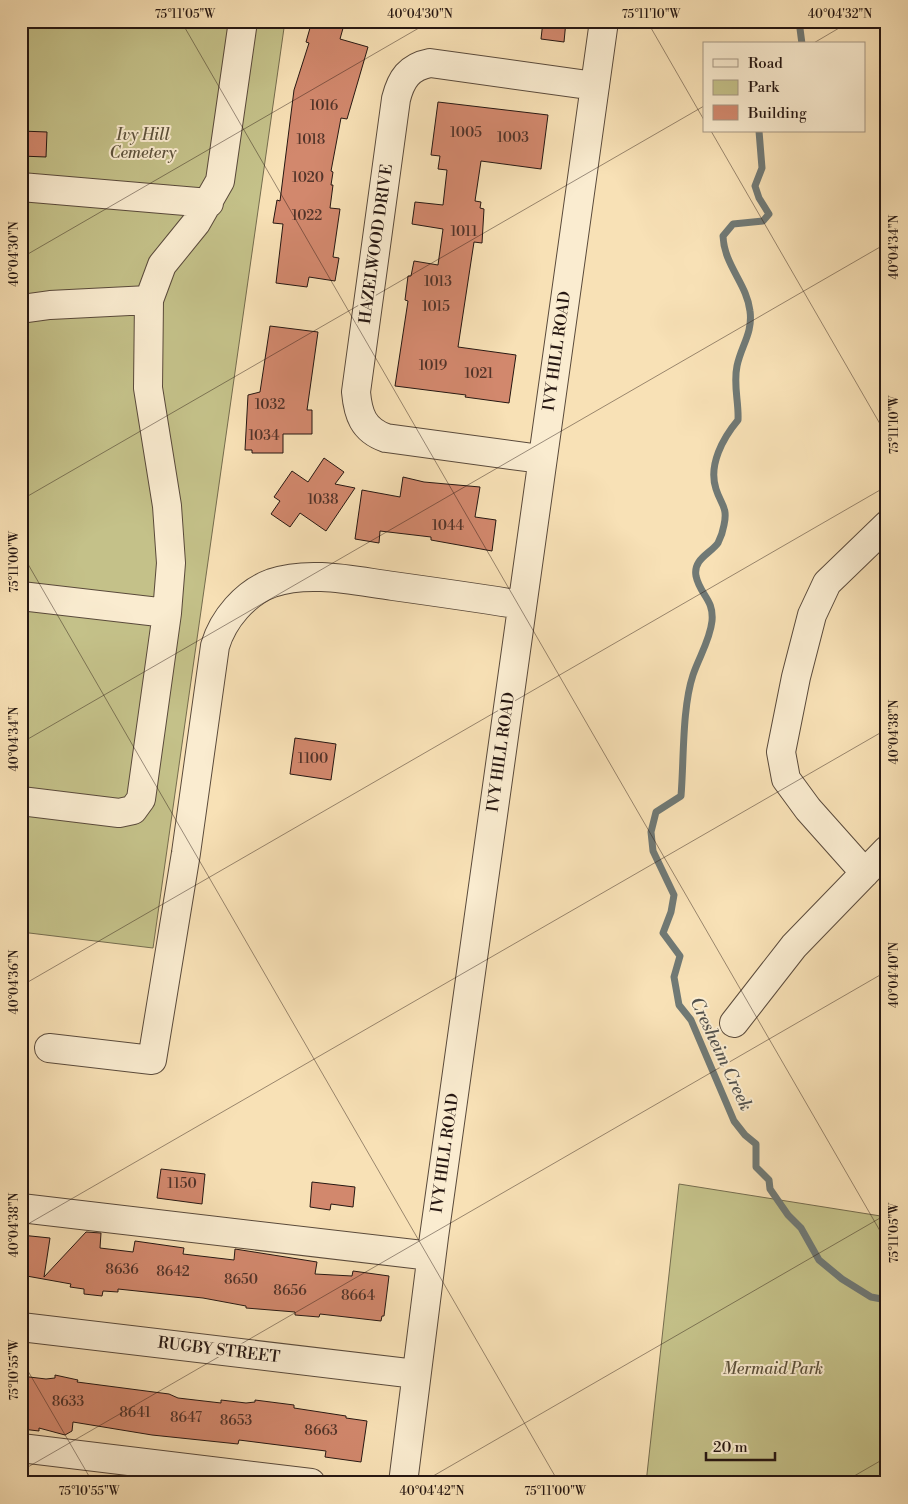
<svg xmlns="http://www.w3.org/2000/svg" width="908" height="1504" font-family="'Libre Bodoni',serif">
<rect width="100%" height="100%" fill="#f8e1b6"/>
<filter id="stains"><feTurbulence type="fractalNoise" baseFrequency=".004" numOctaves="4"/><feColorMatrix values="0 0 0 0 .2 0 0 0 0 .09 0 0 0 0 .02 0 0 0 .5 -.17"/></filter>
<radialGradient id="worn" r=".72"><stop offset=".6" stop-color="#630" stop-opacity="0"/><stop offset="1" stop-color="#630" stop-opacity=".3"/></radialGradient>
<path fill="#c4c189" stroke="#756c4e" d="M 21,21 L 285,21 L 153,948 L 21,932 Z
M 679,1184 L 887,1217 L 887,1483 L 646,1483 Z"/>
<g fill="none" stroke-linecap="round" stroke-linejoin="round">
<path stroke="#707975" stroke-width="7" d="M 799,21 L 802,44
M 759,131 L 762,168 L 755,186 L 759,198 L 769,214 L 763,221 L 733,224 L 723,236 C 724,265 747,284 750,311 C 753,333 741,346 737,366 C 733,385 739,402 738,420 C 723,438 708,465 716,489 C 721,505 728,507 724,525 C 723,531 721,537 718,543 C 710,554 693,559 696,576 C 700,595 714,599 712,621 C 710,640 699,657 693,675 C 682,708 684,760 681,796 L 656,812 L 651,832 L 653,851 L 674,895 L 671,912 L 663,933 L 680,956 L 674,977 L 679,1005 L 691,1020 L 734,1121 L 745,1135 L 756,1144 L 756,1167 L 769,1180 L 770,1189 L 788,1215 L 801,1228 L 819,1260 L 842,1279 L 871,1297 L 887,1300"/>
</g>
<path fill="#d2886d" stroke="#261712" d="M 312,21 L 345,21 L 340,39 L 368,47 L 347,119 L 341,118 L 331,171 L 333,172 L 331,185 L 333,185 L 330,208 L 340,209 L 333,257 L 339,258 L 335,281 L 309,277 L 307,287 L 276,283 L 283,224 L 273,223 L 277,200 L 280,201 L 294,90 L 309,43 L 306,42 Z
M 543,21 L 566,21 L 564,42 L 541,39 Z
M 438,102 L 548,115 L 541,169 L 481,161 L 475,201 L 481,202 L 480,208 L 484,209 L 482,243 L 474,242 L 458,347 L 516,355 L 509,403 L 465,397 L 466,395 L 395,386 L 408,301 L 405,300 L 408,276 L 411,276 L 414,261 L 438,265 L 443,229 L 412,224 L 415,202 L 443,205 L 447,170 L 438,169 L 440,156 L 431,155 Z
M 21,131 L 47,132 L 46,157 L 21,156 Z
M 270,326 L 318,332 L 307,410 L 312,410 L 312,434 L 283,434 L 283,453 L 252,453 L 252,450 L 245,450 L 248,395 L 260,392 Z
M 324,458 L 344,472 L 335,484 L 355,488 L 326,531 L 300,513 L 290,527 L 271,514 L 280,501 L 274,497 L 292,471 L 308,482 Z
M 403,477 L 424,482 L 480,487 L 475,517 L 496,520 L 492,551 L 431,540 L 431,537 L 380,531 L 379,543 L 355,539 L 362,490 L 400,497 Z
M 295,738 L 336,744 L 331,780 L 290,774 Z
M 161,1169 L 205,1174 L 202,1204 L 157,1198 Z
M 312,1182 L 355,1187 L 353,1207 L 331,1204 L 330,1210 L 310,1207 Z
M 86,1232 L 101,1233 L 100,1248 L 133,1252 L 135,1241 L 184,1248 L 183,1254 L 234,1260 L 235,1249 L 317,1262 L 315,1274 L 352,1276 L 353,1271 L 389,1276 L 384,1316 L 382,1316 L 381,1321 L 320,1314 L 319,1317 L 295,1315 L 295,1312 L 246,1308 L 246,1306 L 203,1298 L 118,1289 L 118,1292 L 103,1291 L 102,1296 L 84,1294 L 84,1289 L 70,1287 L 71,1284 L 21,1275 L 21,1235 L 50,1238 L 44,1277 Z
M 55,1375 L 78,1380 L 77,1382 L 169,1394 L 178,1398 L 221,1403 L 221,1400 L 246,1403 L 255,1402 L 255,1400 L 294,1405 L 294,1408 L 346,1416 L 346,1418 L 367,1421 L 361,1462 L 325,1457 L 326,1451 L 239,1440 L 238,1444 L 152,1435 L 73,1422 L 72,1431 L 65,1435 L 39,1428 L 39,1431 L 22,1429 L 21,1376 L 46,1379 L 55,1378 Z"/>
<g fill="none" stroke-linecap="round" stroke-linejoin="round">
<g stroke="#5a4a3b" stroke-width="30">
<path id="minor" d="M 21,187 L 209,203
M 21,309 L 50,305 L 149,300
M 541,459 L 386,438 C 363,430 358,414 356,392 L 396,99 C 401,79 409,67 430,63 L 595,86
M 21,596 L 167,613
M 21,801 L 119,813 L 133,810 L 141,799 L 167,613 L 171,563 L 167,506 L 148,388 L 149,300 L 162,265 L 196,223 L 220,181 L 243,21
M 865,873 L 808,809 L 786,779 L 781,752 L 796,677 L 812,615 L 827,583 L 887,525
M 734,1023 L 794,946 L 887,850
M 49,1048 L 152,1060 L 186,853 L 215,646 C 223,619 245,593 272,583 C 310,570 355,581 393,586 C 436,592 479,598 522,605
M 21,1208 L 431,1256
M 21,1327 L 416,1374
M 21,1448 L 311,1483
M 403,1483 L 434,1237 L 604,21"/>
</g>
<use href="#minor" stroke="#faecd0" stroke-width="28"/>
</g>
<path fill="none" stroke="#261712" stroke-width="1" stroke-opacity="0.45" d="M 181,21 L 887,1243M 647,21 L 704,120M 812,44 L 851,21M 711,131 L 887,436M 21,258 L 431,21M 21,500 L 704,106M 21,552 L 559,1483M 21,743 L 887,243M 21,986 L 887,486M 21,1228 L 887,729M 21,1359 L 93,1483M 21,1471 L 887,971M 421,1483 L 887,1214M 842,1483 L 887,1457"/>
<g text-anchor="middle" dominant-baseline="central" stroke-width="4" stroke-linejoin="round" paint-order="stroke">
<g font-size="14" fill="#513329">
<text x="324" y="106">1016</text>
<text x="466" y="133">1005</text>
<text x="513" y="138">1003</text>
<text x="311" y="140">1018</text>
<text x="308" y="178">1020</text>
<text x="307" y="216">1022</text>
<text x="464" y="232">1011</text>
<text x="438" y="282">1013</text>
<text x="436" y="307">1015</text>
<text x="433" y="366">1019</text>
<text x="479" y="374">1021</text>
<text x="270" y="405">1032</text>
<text x="264" y="436">1034</text>
<text x="323" y="500">1038</text>
<text x="448" y="526">1044</text>
<text x="313" y="759">1100</text>
<text x="182" y="1184">1150</text>
<text x="122" y="1270">8636</text>
<text x="173" y="1272">8642</text>
<text x="241" y="1280">8650</text>
<text x="290" y="1291">8656</text>
<text x="358" y="1296">8664</text>
<text x="68" y="1402">8633</text>
<text x="135" y="1413">8641</text>
<text x="186" y="1418">8647</text>
<text x="236" y="1421">8653</text>
<text x="321" y="1431">8663</text>
</g>
<g font-size="16" font-style="italic" fill="#5d523c" stroke="#faecd0">
<text x="143" y="135">Ivy Hill<tspan x="143" dy="18">Cemetery</tspan></text>
<text x="773" y="1369">Mermaid Park</text>
</g>
<g font-size="16" fill="#261712" stroke="#faecd0">
<text transform="translate(376 244) rotate(-82)">HAZELWOOD DRIVE</text>
<text transform="translate(557 351) rotate(-82)">IVY HILL ROAD</text>
<text transform="translate(501 752) rotate(-82)">IVY HILL ROAD</text>
<text transform="translate(445 1153) rotate(-82)">IVY HILL ROAD</text>
<text transform="translate(219 1350) rotate(7)">RUGBY STREET</text>
</g>
<g font-size="18" font-style="italic" fill="#51504c" stroke="#faecd0">
<text transform="translate(721 1054) rotate(65)">Cresheim Creek</text>
</g>
</g>
<rect width="908" height="1504" fill="none" stroke="#f8e1b6" stroke-width="55"/>
<rect x="703" y="42" width="162" height="90" fill="#faecd0" stroke="#a59784"/>
<rect x="713" y="59" width="25" height="8" fill="#faecd0" stroke="#a59784"/>
<text x="748" y="68" font-size="15" fill="#261712">Road</text>
<rect x="713" y="80" width="25" height="15" fill="#c4c189" stroke="#a59784"/>
<text x="748" y="92" font-size="15" fill="#261712">Park</text>
<rect x="713" y="105" width="25" height="15" fill="#d2886d" stroke="#a59784"/>
<text x="748" y="118" font-size="15" fill="#261712">Building</text>
<path d="M706 1452v8h69v-8" fill="none" stroke="#261712" stroke-width="2.5"/>
<text x="713" y="1452" font-size="15" fill="#261712" stroke="#faecd0" stroke-width="4" paint-order="stroke">20 m</text>
<rect x="28" y="28" width="852" height="1448" fill="none" stroke="#261712" stroke-width="2"/>
<g font-size="12" text-anchor="middle" fill="#261712">
<text x="185" y="18">75°11'05"W</text>
<text x="420" y="18">40°04'30"N</text>
<text x="651" y="18">75°11'10"W</text>
<text x="840" y="18">40°04'32"N</text>
<text transform="translate(894 247) rotate(-90)" y="4">40°04'34"N</text>
<text transform="translate(14 254) rotate(-90)" y="4">40°04'30"N</text>
<text transform="translate(894 425) rotate(-90)" y="4">75°11'10"W</text>
<text transform="translate(14 562) rotate(-90)" y="4">75°11'00"W</text>
<text transform="translate(894 732) rotate(-90)" y="4">40°04'38"N</text>
<text transform="translate(14 739) rotate(-90)" y="4">40°04'34"N</text>
<text transform="translate(894 975) rotate(-90)" y="4">40°04'40"N</text>
<text transform="translate(14 982) rotate(-90)" y="4">40°04'36"N</text>
<text transform="translate(14 1225) rotate(-90)" y="4">40°04'38"N</text>
<text transform="translate(894 1233) rotate(-90)" y="4">75°11'05"W</text>
<text transform="translate(14 1370) rotate(-90)" y="4">75°10'55"W</text>
<text x="89" y="1495">75°10'55"W</text>
<text x="432" y="1495">40°04'42"N</text>
<text x="555" y="1495">75°11'00"W</text>
</g>
<rect width="100%" height="100%" filter="url(#stains)"/>
<rect width="100%" height="100%" fill="url(#worn)"/>
</svg>
